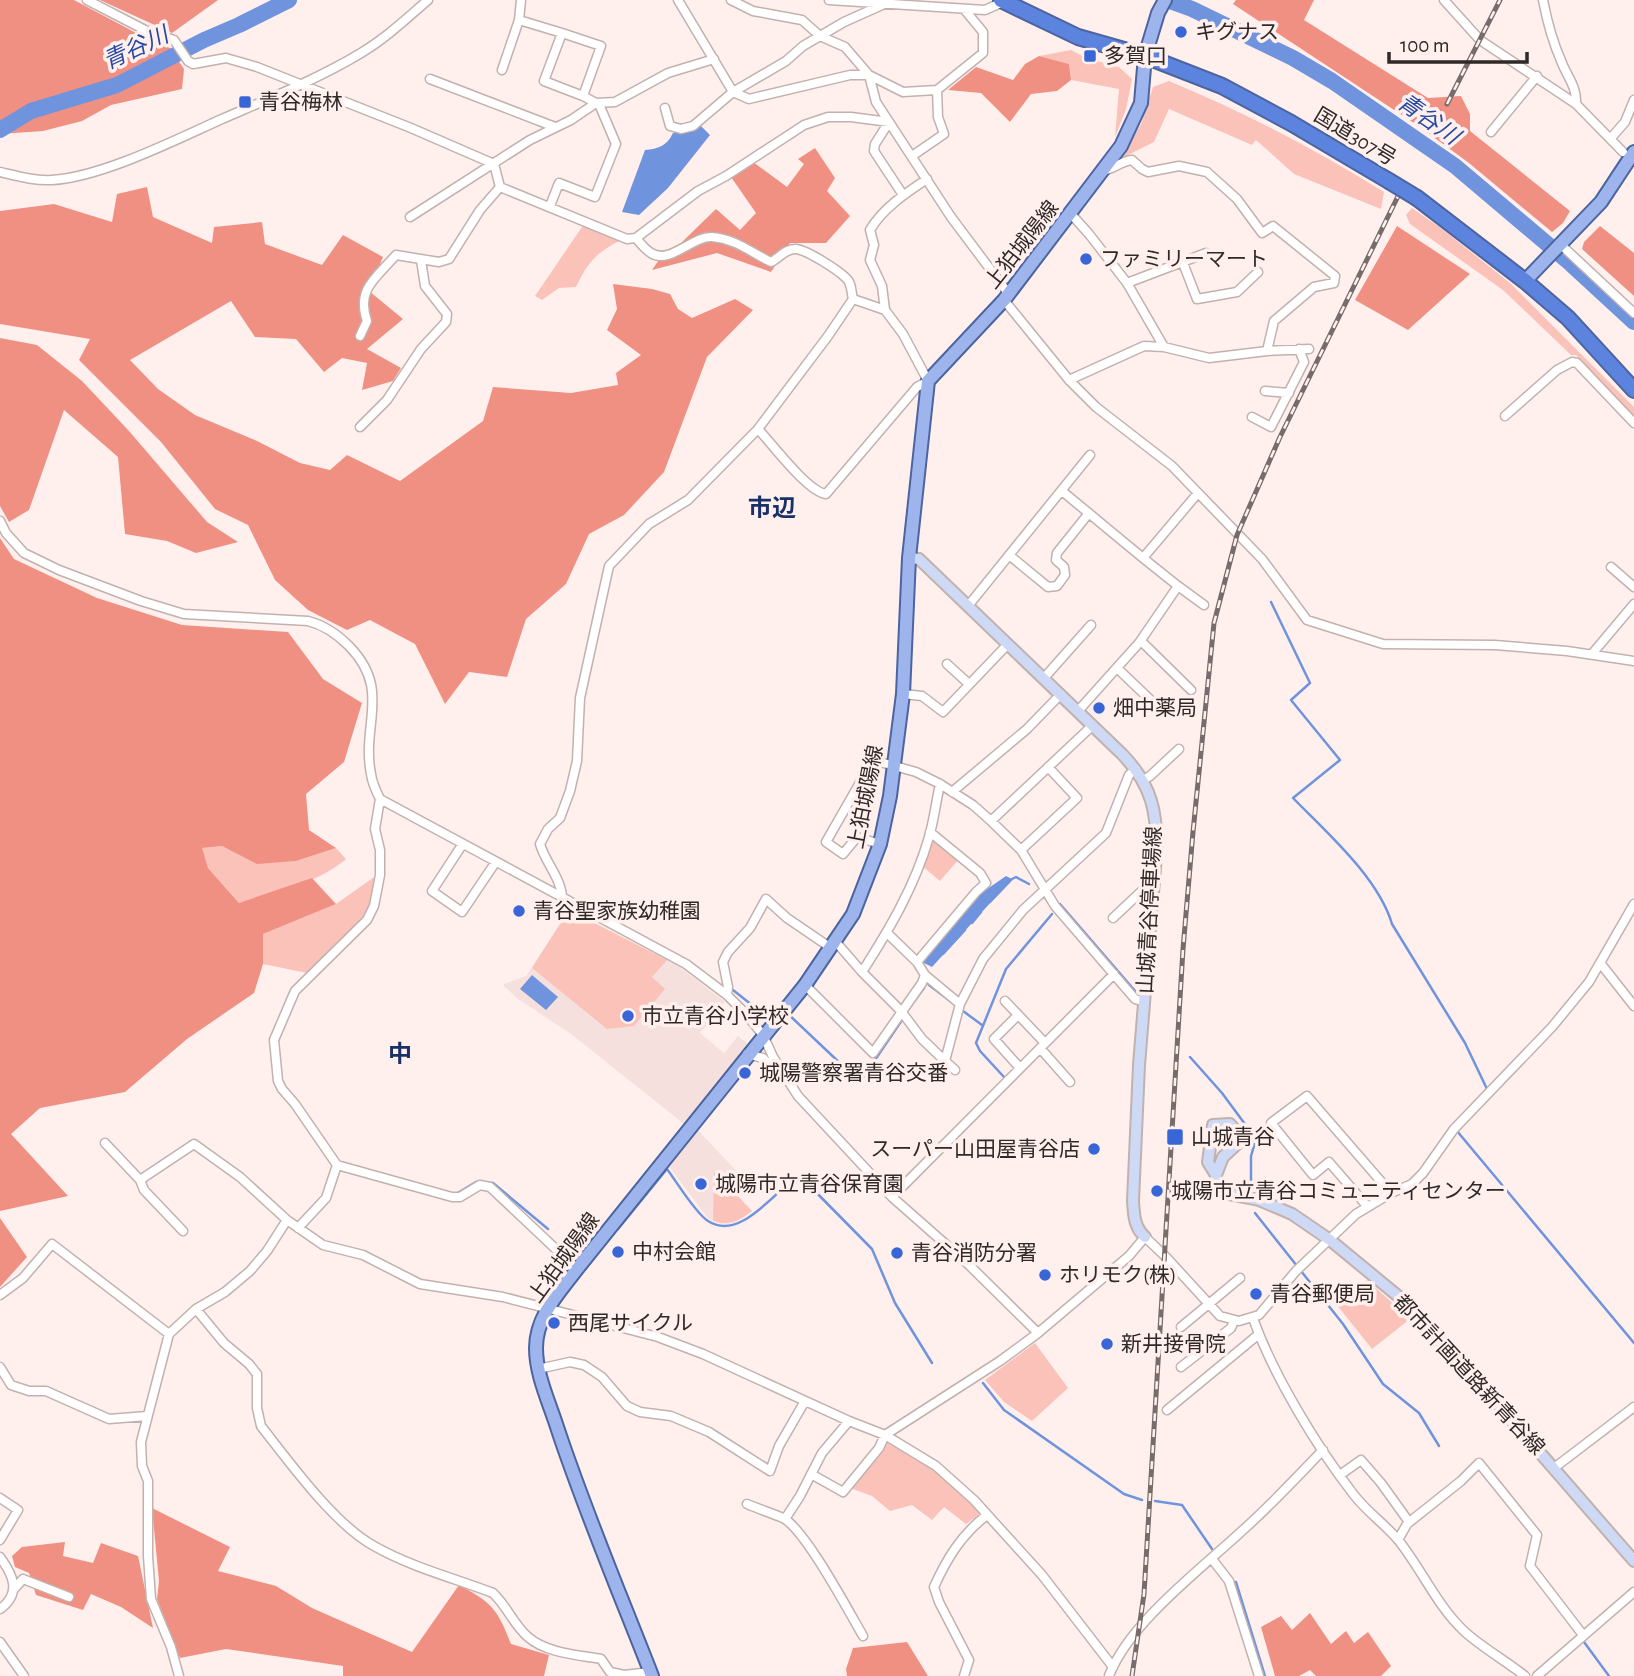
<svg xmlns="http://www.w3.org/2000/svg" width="1634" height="1676" font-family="'Alegreya Sans','Noto Sans JP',sans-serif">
<rect width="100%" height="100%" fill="#fff0ee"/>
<path fill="#f5e0dd" d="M 569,910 L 677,965 L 725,1002 L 700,1033 L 724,1053 L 738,1036 L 748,1044 L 684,1124 L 571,1034 L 518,999 L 504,986 L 504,984 L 526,976 Z
M 696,1128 L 743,1178 L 732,1189 L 752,1211 L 734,1223 L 721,1224 L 708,1218 L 667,1164 Z"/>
<path fill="#fac2b9" d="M 1071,50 L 1086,58 L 1119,67 L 1132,79 L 1126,109 L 1115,137 L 1119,89 L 1071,80 L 1069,64 L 1039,56 Z
M 1169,81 C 1244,112 1315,149 1384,192 L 1381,209 L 1294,174 L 1256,140 L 1252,145 L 1169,109 L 1154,142 L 1120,159 L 1141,124 L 1153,87 Z
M 1412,208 L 1442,229 L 1510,283 L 1634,407 L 1634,417 L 1576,355 L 1571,355 L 1503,290 L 1410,224 L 1406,215 Z
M 584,224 L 619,241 C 595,254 588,262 576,287 L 559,288 L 542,300 L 535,296 Z
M 932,836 L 959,859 L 940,881 L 922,866 Z
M 222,846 L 257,863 L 296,861 L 336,848 L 346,859 C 317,884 274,892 239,903 L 208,868 L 201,848 Z
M 377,875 L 371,904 L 363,920 L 307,973 L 263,964 L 263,934 L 336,904 Z
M 569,910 L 667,960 L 652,977 L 665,989 L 634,1026 L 607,1029 L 532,968 Z
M 714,1172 L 752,1211 C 739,1221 729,1226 713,1221 Z
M 1367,1280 L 1410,1319 L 1372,1349 L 1336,1304 Z
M 1035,1343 L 1068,1388 L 1032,1421 L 1004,1402 L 985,1380 Z
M 886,1442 L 941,1475 L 981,1513 L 966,1524 L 944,1507 L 932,1520 L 912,1505 L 890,1511 L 872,1496 L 850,1488 Z"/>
<path fill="#f09083" d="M 0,0 L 74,0 L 140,35 L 170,48 L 184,69 L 182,89 L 111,105 L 82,121 L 43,131 L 0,134 Z
M 100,0 L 218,0 L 172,33 Z
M 1236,0 L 1314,0 L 1304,20 L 1428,98 L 1461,96 L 1470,114 L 1470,131 L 1570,211 L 1563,223 L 1552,232 L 1469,163 L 1417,125 L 1233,4 Z
M 1039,56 L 1069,64 L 1071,80 L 1057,91 L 1031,94 L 1010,122 L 981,93 L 948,90 L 976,67 L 1013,80 L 1025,64 Z
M 815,148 L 835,178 L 827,191 L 850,216 L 826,243 L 790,243 L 771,272 L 717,253 L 652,270 L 665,251 L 681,243 L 716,209 L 740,230 L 756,213 L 731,177 L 753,162 L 787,187 L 804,164 L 798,159 Z
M 147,187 L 153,217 L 212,243 L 214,227 L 262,222 L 265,244 L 322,265 L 343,235 L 383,257 L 369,291 L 403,319 L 367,349 L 401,368 L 393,381 L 362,390 L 367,363 L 342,358 L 324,372 L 296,339 L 255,337 L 231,301 L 130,360 L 158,389 L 195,415 L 257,441 L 300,463 L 330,470 L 347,455 L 400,481 L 483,421 L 493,387 L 571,393 L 618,385 L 616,373 L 641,355 L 607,330 L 617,309 L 613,284 L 652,289 L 670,294 L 678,309 L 692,318 L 735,299 L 753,310 L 707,357 L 664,472 L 624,515 L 589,534 L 566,584 L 526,619 L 507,677 L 469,672 L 445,704 L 415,644 L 370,620 L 347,630 L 308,610 L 275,580 L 248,525 L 215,509 L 161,442 L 79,360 L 90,339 L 0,324 L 0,211 L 54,204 L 112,222 L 117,194 Z
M 1397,226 L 1470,274 L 1408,330 L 1355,300 Z
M 1600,226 L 1634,253 L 1634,296 L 1582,249 L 1584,242 Z
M 0,338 L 37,345 L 82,381 L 129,431 L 207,522 L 238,542 L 196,553 L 167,541 L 125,534 L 118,457 L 64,410 L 29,510 L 9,522 L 0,506 Z
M 0,538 L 14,559 L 97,598 L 182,625 L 288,632 L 323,679 L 362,703 L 344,762 L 306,794 L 309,830 L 336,848 L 296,861 L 257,864 L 222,846 L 202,848 L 208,868 L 239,903 L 312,878 L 336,904 L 263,934 L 263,964 L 254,993 L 187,1039 L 125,1092 L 40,1108 L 11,1134 L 68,1196 L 0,1211 Z
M 0,1218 L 27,1257 L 0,1287 Z
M 152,1508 L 230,1547 L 218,1571 L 276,1586 L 312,1608 L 412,1652 L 459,1585 C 492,1603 497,1608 511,1644 L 549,1655 L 544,1676 L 343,1676 L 343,1666 L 226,1649 L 180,1658 L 157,1599 L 159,1581 Z
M 65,1542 L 63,1556 L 93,1563 L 101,1543 L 138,1556 L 153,1628 L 121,1607 L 91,1594 L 83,1610 L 36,1595 L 29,1573 L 15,1567 L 12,1556 L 22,1547 Z
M 1310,1613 L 1331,1644 L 1346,1631 L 1354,1643 L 1368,1632 L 1391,1666 L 1381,1676 L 1316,1676 L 1310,1670 L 1299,1676 L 1275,1676 L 1261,1627 L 1281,1616 L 1292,1630 Z
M 907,1642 L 928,1676 L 847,1676 L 846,1669 L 853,1648 Z"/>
<path fill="#7093de" d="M 700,125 L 710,135 L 668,188 L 639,215 L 622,212 L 645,150 C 658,149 667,146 673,133 L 694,130 Z
M 1006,876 L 1012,879 L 932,967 L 924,963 L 924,958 L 977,896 Z
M 532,975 L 558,997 L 546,1010 L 520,989 Z"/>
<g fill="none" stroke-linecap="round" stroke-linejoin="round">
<path stroke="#7093de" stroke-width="2.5" d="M 1271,602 L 1310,683 L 1291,700 L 1340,760 L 1293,798 C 1326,832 1378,877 1392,924 L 1465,1043 L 1487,1089
M 990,902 L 1012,879 L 1016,877 L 1029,884
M 1060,904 L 1136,992
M 972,923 L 981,912
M 943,954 L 965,930
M 929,985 L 949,1000
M 733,990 L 762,1013 L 769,1012 L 772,1008
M 909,1008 L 924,988
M 963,1011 L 982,1025
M 787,1013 L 860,1082 L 902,1020
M 1190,1057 L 1222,1093 L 1256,1139 L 1251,1156 L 1251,1193
M 1004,1077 L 980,1051 L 976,1043 L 1006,969 L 1052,914
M 1457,1131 L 1634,1343
M 456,1194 L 476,1182 L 493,1183 L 548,1229
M 1255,1213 L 1297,1266
M 618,1229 L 667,1169 C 676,1181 696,1214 708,1221 C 740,1242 775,1191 799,1175 L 872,1249 L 895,1303 L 932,1363
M 1301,1271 L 1343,1324 L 1383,1384 L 1419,1413 L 1439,1446
M 983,1383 L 1004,1410 L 1124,1494 L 1142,1500
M 1155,1501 L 1182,1505 L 1212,1549
M 1236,1582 L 1265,1676
M 1584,1642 L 1609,1676"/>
<path stroke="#7093de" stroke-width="16" d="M 1167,0 L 1192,9 L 1293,58 L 1332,81 L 1455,166 L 1571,264 L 1634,322
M 0,130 L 31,111 L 117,85 L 204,40 L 239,25 L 289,0"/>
<g stroke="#c2b1ae" stroke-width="11">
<path id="street" d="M 87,0 L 145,30 L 174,40 L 188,61 L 193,64 L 226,58 L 257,67 L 411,128 L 494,164 L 500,187 L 627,239 L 636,238 L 698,191 L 726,176 L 804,125 L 828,117 L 851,117 L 889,122 L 875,144 L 874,151 L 903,195
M 521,0 L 519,20 L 562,33 L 544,81 L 583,96 L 596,103
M 678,0 L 733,92 L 749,99 L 850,75 L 869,75 L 903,92 L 937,90
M 731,0 L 753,11 L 802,20 L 820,36 L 845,47 L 869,75 L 876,102 L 951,217 L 1008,293
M 829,0 L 985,10 L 1003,2
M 1444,0 L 1480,40 L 1576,104 L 1623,152
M 1543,0 C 1547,21 1553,43 1562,63 C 1568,78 1577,87 1576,104
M 562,33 L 601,46 L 583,96
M 502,70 L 519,20
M 430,79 L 555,127
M 665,108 L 670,126 L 681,129 L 693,126 L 733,92 L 786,61 L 803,46 L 844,22 L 882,5
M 1491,132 L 1537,76
M 1611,138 L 1625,122 L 1634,100
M 912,156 L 944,134 L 938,117 L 937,90 L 983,53 L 983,32 L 964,9
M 1102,171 C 1114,169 1121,161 1132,160 L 1142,169 L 1148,172 L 1179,166 L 1207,172 L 1237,199 L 1262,233 L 1273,226 L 1335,276 L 1334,283 L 1314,287 L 1274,321 L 1267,351
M 0,172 C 17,176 34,181 52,180 C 102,177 175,140 222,119 C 268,99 318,79 361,53 C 386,38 406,19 428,0
M 550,206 L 559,183 L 595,197 L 616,144 L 599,104
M 1071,214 L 1089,234 L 1127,283 L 1164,347 L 1209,358 L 1267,351 L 1309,349
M 410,217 L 530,140 L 571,120 L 596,103 L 615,102 L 668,73 L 714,59
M 636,238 C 640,243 646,250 651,253 C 670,265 692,236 712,237 C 736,239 750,252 771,262 C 779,258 786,248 796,249 C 807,250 838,270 846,278 C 852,283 851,292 853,299
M 1559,243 L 1634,313
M 1183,263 L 1197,299 L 1237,292 L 1258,272
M 1127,283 L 1206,253
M 1004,300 L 1069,380 L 1096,407 L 1172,466 L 1262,559 L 1307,620 L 1383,644 L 1495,645 L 1567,651 L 1634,661
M 360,336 L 367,321 C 356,289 376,278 396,255 L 439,262 L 449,259 L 480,210 L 500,187
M 1069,380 L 1144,346 L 1164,347
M 1265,391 L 1289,393
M 1505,416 L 1557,370 L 1572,362 L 1577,363 L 1634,423
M 1252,417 L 1271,427 L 1304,362 L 1299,349
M 360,427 L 387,400 L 421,349 L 446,322 L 447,314 L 425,286 L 421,260
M 758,429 C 773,445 807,491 826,494 L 917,387 L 928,381 L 903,334 L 885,310 L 882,286 L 870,260 L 874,245 L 870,230 C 883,208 906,193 927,179
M 1062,491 L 1143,558
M 0,521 L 6,533 L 24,553 L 59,570 L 141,601 L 184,614 L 308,621 C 324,625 337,634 349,646 C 392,690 361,724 371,774 C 372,783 376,791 380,799 L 686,964 L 727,995 L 746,1014 L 763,1035 L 773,1057 L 798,1096 L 892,1197 L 968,1264 L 1038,1333
M 1009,555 L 1048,587 L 1057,586 L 1065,575 L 1064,567 L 1056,560 L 1057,553 L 1089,513
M 1611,567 L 1634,587
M 1178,586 L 1204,605
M 968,606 L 1090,455
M 1141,641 L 1191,690
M 1592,654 L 1634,604
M 947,664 L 969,684
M 1117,668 L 1163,712
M 1044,678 L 1091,625
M 903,694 L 922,696 L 943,712 L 1008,644
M 1078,711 L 1139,643 L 1178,586 L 1143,558 L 1198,493
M 1143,780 L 1150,776 L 1179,749
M 952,792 L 1027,729 L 1061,694
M 991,821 L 1093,725
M 880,844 L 857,837 L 843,854 L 826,842 L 873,760 L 916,772 L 940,784 L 973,805 L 991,821 L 1021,850 L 1055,906 L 1135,999 L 1145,1002
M 462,845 L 432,891 L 462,912 L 495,863
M 1021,850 L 1077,798 L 1048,767
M 562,897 C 561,878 545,862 540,844 L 548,829 L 560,818 L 570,791 L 577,761 L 580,698 L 609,566 L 649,524 L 688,500 L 758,429 L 828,336 L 853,299 L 885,310
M 1113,918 L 1147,886 L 1154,884
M 887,933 L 917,962 L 925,975 L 960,1004
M 836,942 L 862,972 L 901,1011 L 922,1039 L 945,1061 L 960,1004 L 983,959 L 1023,910 L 1106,833 L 1129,775 L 1136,769
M 917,962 L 976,892 L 986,883 L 980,873 L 930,832
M 1601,964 L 1634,1006
M 862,972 C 889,930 915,886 929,837 C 934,820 936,802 940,784
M 805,985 L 873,1053 L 922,983 L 925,975
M 727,995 L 728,987 L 723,962 L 728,952 L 750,928 L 766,899 L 787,918 L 831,948
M 1005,1001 L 1045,1043
M 1018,1015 L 994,1039 L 1020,1068
M 1040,1048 L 1070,1082
M 747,1054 L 763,1058 L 781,1076
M 945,1061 L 955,1070
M 105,1143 L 140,1180 L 194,1144 L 240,1177 L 287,1220 L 323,1245 L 363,1255 L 420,1284 L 503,1297 L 658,1337 L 703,1354 L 849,1421 L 885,1435 L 936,1466 L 974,1500 L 1042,1575 L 1113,1667
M 337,1165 L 295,1104 L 282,1089 L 278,1081 L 274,1040 L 295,991 L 367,920 L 374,906 L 380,875 L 380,850 L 375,829 L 380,799
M 337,1165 L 452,1197 L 460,1197 L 480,1185 L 490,1187 L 577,1269
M 140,1180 L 144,1190 L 183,1231
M 892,1197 L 1114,974
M 1367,1206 L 1329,1162 L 1313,1175 L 1271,1123 L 1307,1096 L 1391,1193
M 298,1228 L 326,1198 L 337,1165
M 0,1295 L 23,1278 L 52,1244 L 169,1334
M 196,1309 L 224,1343 L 249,1364 L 257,1374 L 257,1408 L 261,1426 C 290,1463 334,1524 374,1546 C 411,1567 454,1578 493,1593 C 507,1606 513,1624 528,1637 C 546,1653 578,1655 601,1659 L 610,1672 L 624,1675 L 650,1672
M 1253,1318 C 1273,1375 1317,1447 1354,1495 C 1367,1512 1385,1524 1399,1541 C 1422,1570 1437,1606 1465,1632 C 1483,1648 1506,1661 1525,1676
M 1181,1327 L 1240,1278
M 0,1367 L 11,1385 L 29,1391 L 46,1391 L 109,1419 L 147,1416
M 1181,1367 L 1231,1328 L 1234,1321
M 538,1369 L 570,1362 L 584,1365 L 602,1377 L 627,1406 L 640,1412 L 671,1416 L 709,1432 L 770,1471 L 779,1446 L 805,1401
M 1167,1410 L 1259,1334
M 1554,1468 L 1634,1407
M 811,1474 L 843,1492 L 879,1448 L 885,1435 L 1000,1361 L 1038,1333 L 1129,1256 L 1145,1237 L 1165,1256 L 1220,1316 L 1239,1321 L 1259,1315 L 1296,1271 L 1356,1214 L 1391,1193 L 1412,1184 L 1423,1173 L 1454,1129 L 1552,1027 L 1589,982 L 1634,904
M 1340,1475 L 1361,1460 L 1381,1483 L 1409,1522
M 0,1498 L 18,1510 L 0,1540
M 747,1504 C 759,1509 771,1513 783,1518 C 805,1529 849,1612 863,1636
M 785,1519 L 800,1496 L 822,1453 L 849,1421
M 1398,1540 L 1407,1524 L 1461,1481 L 1479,1463 L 1537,1535 L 1530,1566 L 1583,1635
M 0,1557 C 13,1575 22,1593 0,1609
M 1212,1559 L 1229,1581 L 1259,1676
M 14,1589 L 23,1579 L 69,1597
M 0,1642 L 24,1676
M 179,1676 L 171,1647 L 151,1599 L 148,1556 L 148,1481 L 142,1466 L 141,1442 L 169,1334 L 196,1309 L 225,1292 L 250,1271 L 267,1251 L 287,1220
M 964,1676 L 969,1660 L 939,1602 L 934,1587 C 947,1558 962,1534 987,1515
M 1109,1676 C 1129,1623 1201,1569 1243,1530 C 1271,1505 1297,1477 1323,1450
M 1537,1676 L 1634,1592"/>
</g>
<g stroke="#c2b1ae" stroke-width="14">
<path id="secondary" d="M 909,558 L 919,559 L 1122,754 C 1152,785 1158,813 1156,856 L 1139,1065 L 1133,1201 C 1134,1215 1134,1227 1145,1237
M 1216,1175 L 1223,1157 L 1237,1144 L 1237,1132 L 1230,1124 L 1213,1125 L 1208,1162 L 1216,1175 L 1217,1187 L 1223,1193 L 1259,1200 L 1292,1214 L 1330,1240 L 1398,1296 L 1476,1379 L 1634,1561"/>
</g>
<g stroke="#4c649f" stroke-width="16">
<path id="primary" d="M 1525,281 L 1601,202 L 1634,152
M 652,1676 C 620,1594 586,1514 558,1430 C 550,1404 536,1376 536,1348 C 536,1316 559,1293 577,1269 L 805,985 L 853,914 L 880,844 L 890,796 L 903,694 L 909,558 L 928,381 L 1004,300 L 1121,146 L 1141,103 L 1145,56 L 1158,13 L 1165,0"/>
</g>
<g stroke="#4c649f" stroke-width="18">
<path id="highway" d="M 1001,0 L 1078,37 L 1145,56 L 1222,86 L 1291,123 L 1389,181
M 1417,198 L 1525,281 L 1568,318 L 1634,390"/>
</g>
<use href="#street" stroke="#fff" stroke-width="8"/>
<use href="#secondary" stroke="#cedaf5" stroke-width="10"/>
<use href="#primary" stroke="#9db5ec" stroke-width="12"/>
<use href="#highway" stroke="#5c84df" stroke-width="14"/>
<g stroke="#756c6b" stroke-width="5">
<path id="rail" d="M 1447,104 L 1500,0
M 1132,1676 L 1144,1594 L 1183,949 L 1193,832 L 1214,623 L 1237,535 L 1280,437 L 1403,186"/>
</g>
<use href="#rail" stroke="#fff0ee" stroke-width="2.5" stroke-dasharray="8" stroke-linecap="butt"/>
<g stroke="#4c649f" stroke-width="18" stroke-linecap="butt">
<path id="highway-bridge" d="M 1389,181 L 1417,198"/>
</g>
<use href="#highway-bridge" stroke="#5c84df" stroke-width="14"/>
</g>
<g fill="#3866d6" stroke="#fff0ee" stroke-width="2.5">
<circle cx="1181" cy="32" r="7"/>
<rect x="1083" y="49" width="14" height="14" rx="3.5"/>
<rect x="238" y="95" width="14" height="14" rx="3.5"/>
<circle cx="1086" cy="259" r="7"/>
<circle cx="1099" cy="708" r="7"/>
<circle cx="519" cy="911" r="7"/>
<circle cx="628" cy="1016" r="7"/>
<circle cx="745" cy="1073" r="7"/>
<rect x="1166" y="1128" width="18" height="18" rx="3.5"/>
<circle cx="1094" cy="1149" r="7"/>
<circle cx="701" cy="1184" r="7"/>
<circle cx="1157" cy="1191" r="7"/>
<circle cx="618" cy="1252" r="7"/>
<circle cx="897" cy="1253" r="7"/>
<circle cx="1045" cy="1275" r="7"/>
<circle cx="1256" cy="1294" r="7"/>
<circle cx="554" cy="1323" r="7"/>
<circle cx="1107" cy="1344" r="7"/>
</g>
<g text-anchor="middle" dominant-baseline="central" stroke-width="7" stroke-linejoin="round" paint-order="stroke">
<g font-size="21" fill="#2f2928" stroke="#fff0ee" text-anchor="start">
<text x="1195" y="32">キグナス</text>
<text x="1104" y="56">多賀口</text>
<text x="259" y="102">青谷梅林</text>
<text x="1100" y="259">ファミリーマート</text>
<text x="1113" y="708">畑中薬局</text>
<text x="533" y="911">青谷聖家族幼稚園</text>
<text x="642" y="1016">市立青谷小学校</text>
<text x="759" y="1073">城陽警察署青谷交番</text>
<text x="1191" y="1137">山城青谷</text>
<text x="1080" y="1149" text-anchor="end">スーパー山田屋青谷店</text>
<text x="715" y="1184">城陽市立青谷保育園</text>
<text x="1171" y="1191">城陽市立青谷コミュニティセンター</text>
<text x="632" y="1252">中村会館</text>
<text x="911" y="1253">青谷消防分署</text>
<text x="1059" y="1275">ホリモク(株)</text>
<text x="1270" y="1294">青谷郵便局</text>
<text x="568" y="1323">西尾サイクル</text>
<text x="1121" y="1344">新井接骨院</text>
</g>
<g font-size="21" fill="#2f2928" stroke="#fff0ee">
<text transform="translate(1355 137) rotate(31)">国道307号</text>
<text transform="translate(1022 245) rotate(-52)">上狛城陽線</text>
<text transform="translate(866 797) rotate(-79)">上狛城陽線</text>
<text transform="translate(1150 910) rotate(-87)">山城青谷停車場線</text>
<text transform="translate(564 1258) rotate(-54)">上狛城陽線</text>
<text transform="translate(1469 1375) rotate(47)">都市計画道路新青谷線</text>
</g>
<g font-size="23" font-style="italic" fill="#264aa3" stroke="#fff0ee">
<text transform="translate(136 49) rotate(-25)">青谷川</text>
<text transform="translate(1428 120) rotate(35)">青谷川</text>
</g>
<g font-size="24" font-weight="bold" fill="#1a3168" stroke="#fff0ee">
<text x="772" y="509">市辺</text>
<text x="400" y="1055">中</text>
</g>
</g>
<path d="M1389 52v10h138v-10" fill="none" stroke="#2f2928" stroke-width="3.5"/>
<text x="1400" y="52" font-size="21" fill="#2f2928" stroke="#fff0ee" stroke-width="5" paint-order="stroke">100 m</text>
</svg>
